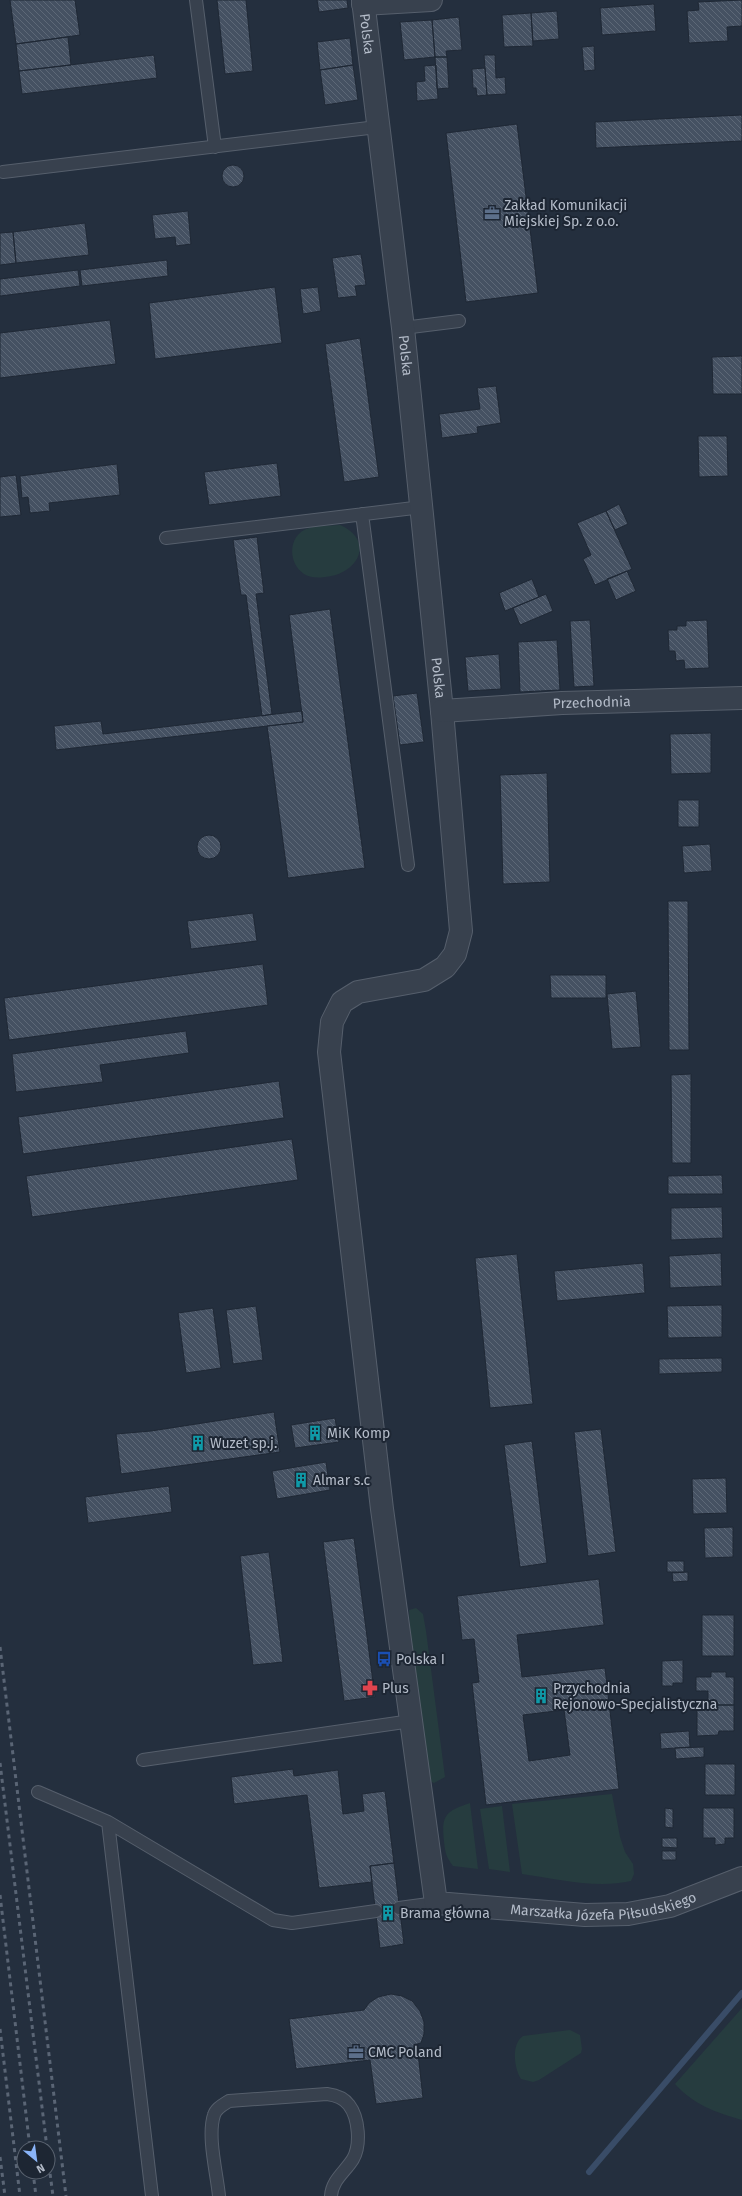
<svg xmlns="http://www.w3.org/2000/svg" width="742" height="2196" font-family="'Fira Sans',sans-serif">
<defs>
<pattern id="building-back-hatch" width="6" height="6" patternUnits="userSpaceOnUse"><rect width="6" height="6" fill="#455162"/><path d="M-1 5l2 2M0 0l6 6M5-1l2 2" fill="none" stroke="#5d6877"/></pattern>
</defs>
<rect width="100%" height="100%" fill="#242f3e"/>
<path fill="#263c3f" d="M 340,525 C 375,540 359,574 325,577 C 317,578 311,578 304,574 C 287,563 288,534 309,528 C 318,525 330,526 340,525 Z
M 416,1608 L 423,1614 L 426,1631 L 445,1777 L 434,1783 L 428,1780 L 410,1632 L 409,1610 Z
M 612,1794 L 620,1837 L 625,1852 L 633,1864 L 634,1874 L 631,1881 C 596,1889 557,1879 522,1874 L 512,1804 Z
M 470,1803 L 478,1869 L 453,1866 C 446,1857 445,1852 444,1841 C 441,1815 446,1811 470,1803 Z
M 502,1806 L 510,1872 L 489,1869 L 480,1809 Z
M 742,2008 L 742,2120 C 715,2112 694,2105 675,2084 Z
M 570,2030 L 580,2035 L 582,2049 L 581,2053 L 539,2080 L 533,2082 L 521,2079 C 514,2068 511,2044 523,2036 Z"/>
<g fill="none" stroke-linecap="round" stroke-linejoin="round">
<path stroke="#394c67" stroke-width="6" d="M 589,2172 L 742,1993"/>
</g>
<path fill="url(#building-back-hatch)" stroke="#1f2835" fill-rule="evenodd" d="M 10,0 L 75,0 L 80,35 L 16,44 Z
M 217,0 L 246,0 L 253,71 L 225,74 Z
M 317,0 L 347,0 L 348,8 L 319,12 Z
M 742,0 L 742,26 L 727,27 L 728,41 L 689,43 L 687,11 L 699,10 L 698,2 Z
M 654,4 L 656,31 L 602,35 L 600,8 Z
M 557,11 L 559,39 L 533,41 L 531,13 Z
M 531,13 L 533,46 L 504,47 L 502,15 Z
M 459,17 L 462,50 L 446,51 L 447,57 L 435,57 L 432,20 Z
M 432,20 L 435,57 L 404,60 L 400,22 Z
M 68,37 L 71,65 L 19,71 L 16,44 Z
M 350,38 L 353,65 L 320,70 L 317,42 Z
M 594,46 L 595,70 L 584,71 L 582,47 Z
M 154,55 L 157,78 L 22,94 L 19,71 Z
M 484,55 L 495,55 L 496,78 L 505,77 L 506,94 L 487,95 Z
M 435,57 L 447,57 L 449,88 L 437,89 Z
M 353,65 L 358,100 L 325,105 L 320,70 Z
M 436,65 L 438,99 L 417,101 L 416,82 L 425,81 L 424,66 Z
M 485,68 L 487,95 L 477,96 L 476,88 L 473,88 L 472,69 Z
M 742,115 L 742,141 L 596,148 L 595,122 Z
M 517,124 L 538,293 L 466,302 L 446,133 Z
M222 176a11 11 0 1 1 22 0a11 11 0 1 1-22 0Z
M 188,211 L 191,244 L 176,246 L 175,237 L 155,239 L 152,215 Z
M 85,223 L 89,255 L 16,263 L 13,232 Z
M 13,232 L 16,263 L 0,265 L 0,233 Z
M 361,254 L 366,285 L 355,286 L 357,296 L 338,298 L 332,258 Z
M 167,260 L 168,276 L 82,286 L 80,270 Z
M 78,270 L 80,286 L 0,296 L 0,279 Z
M 275,287 L 282,343 L 155,359 L 149,303 Z
M 318,287 L 321,311 L 303,314 L 300,289 Z
M 110,320 L 116,364 L 0,378 L 0,333 Z
M 360,338 L 379,477 L 344,482 L 325,344 Z
M 742,356 L 742,394 L 713,394 L 712,357 Z
M 496,386 L 501,423 L 477,427 L 478,433 L 442,438 L 439,414 L 480,409 L 477,388 Z
M 698,436 L 727,436 L 728,476 L 699,477 Z
M 277,463 L 281,496 L 209,505 L 204,472 Z
M 117,464 L 120,495 L 49,503 L 50,511 L 30,513 L 28,497 L 22,498 L 20,476 Z
M 16,475 L 21,515 L 0,517 L 0,477 Z
M 619,504 L 628,524 L 615,530 L 606,511 Z
M 606,511 L 632,569 L 595,585 L 583,559 L 591,555 L 577,523 Z
M 257,537 L 264,593 L 256,594 L 272,714 L 262,716 L 246,595 L 241,595 L 233,540 Z
M 627,571 L 636,591 L 616,600 L 607,579 Z
M 532,579 L 539,597 L 505,611 L 499,593 Z
M 546,594 L 553,611 L 520,625 L 513,608 Z
M 330,609 L 365,868 L 288,878 L 267,726 L 303,722 L 289,615 Z
M 590,620 L 594,686 L 574,687 L 570,621 Z
M 707,620 L 709,668 L 685,669 L 684,660 L 676,661 L 675,651 L 669,651 L 668,630 L 677,630 L 677,626 L 686,626 L 686,621 Z
M 557,640 L 560,690 L 520,692 L 518,642 Z
M 499,654 L 501,689 L 468,691 L 465,657 Z
M 417,693 L 424,742 L 400,745 L 393,696 Z
M 302,711 L 303,722 L 56,750 L 54,726 L 101,721 L 103,734 Z
M 711,733 L 711,773 L 671,774 L 670,734 Z
M 547,773 L 550,882 L 503,884 L 500,775 Z
M 678,800 L 699,800 L 699,827 L 678,827 Z
M197 847a12 12 0 1 1 24 0a12 12 0 1 1-24 0Z
M 710,844 L 712,871 L 684,873 L 682,846 Z
M 668,901 L 688,901 L 689,1050 L 669,1050 Z
M 253,913 L 257,941 L 191,949 L 187,921 Z
M 263,964 L 268,1005 L 9,1040 L 4,998 Z
M 550,975 L 606,975 L 606,998 L 551,998 Z
M 636,991 L 641,1047 L 612,1049 L 607,994 Z
M 186,1031 L 189,1053 L 100,1065 L 103,1082 L 16,1092 L 12,1054 Z
M 691,1074 L 691,1163 L 672,1163 L 671,1075 Z
M 279,1081 L 284,1118 L 23,1154 L 18,1117 Z
M 292,1139 L 298,1180 L 32,1217 L 26,1176 Z
M 722,1175 L 723,1194 L 668,1194 L 668,1176 Z
M 722,1207 L 723,1238 L 671,1240 L 671,1208 Z
M 721,1253 L 722,1286 L 670,1288 L 669,1256 Z
M 517,1254 L 533,1404 L 490,1408 L 475,1258 Z
M 643,1263 L 645,1293 L 557,1301 L 554,1271 Z
M 722,1305 L 722,1337 L 668,1338 L 667,1306 Z
M 256,1306 L 263,1360 L 233,1364 L 226,1310 Z
M 213,1308 L 221,1368 L 186,1373 L 178,1313 Z
M 722,1358 L 722,1372 L 659,1374 L 659,1359 Z
M 274,1412 L 280,1452 L 121,1474 L 116,1434 L 151,1431 Z
M 335,1418 L 339,1442 L 295,1448 L 291,1425 Z
M 601,1429 L 616,1552 L 588,1556 L 574,1432 Z
M 532,1441 L 547,1563 L 520,1567 L 504,1445 Z
M 326,1462 L 330,1490 L 277,1499 L 272,1471 Z
M 726,1478 L 727,1513 L 693,1514 L 692,1479 Z
M 169,1486 L 172,1512 L 88,1523 L 85,1497 Z
M 733,1527 L 733,1557 L 705,1558 L 704,1528 Z
M 354,1538 L 375,1697 L 344,1701 L 323,1542 Z
M 269,1552 L 283,1662 L 253,1665 L 240,1556 Z
M 667,1561 L 684,1561 L 684,1572 L 667,1572 Z
M 688,1572 L 688,1581 L 673,1582 L 672,1573 Z
M 599,1579 L 604,1625 L 517,1635 L 522,1677 L 605,1668 L 619,1789 L 486,1805 L 472,1683 L 479,1682 L 474,1639 L 462,1640 L 457,1596 ZM 564,1710 L 570,1755 L 529,1761 L 523,1715 Z
M 702,1615 L 734,1615 L 734,1656 L 702,1656 Z
M 683,1660 L 683,1683 L 673,1683 L 673,1686 L 662,1686 L 662,1661 Z
M 711,1672 L 726,1672 L 726,1677 L 734,1677 L 734,1705 L 708,1705 L 708,1691 L 696,1691 L 696,1677 L 711,1677 Z
M 697,1705 L 734,1705 L 734,1731 L 719,1731 L 718,1735 L 697,1736 Z
M 689,1731 L 690,1747 L 661,1749 L 660,1733 Z
M 704,1747 L 704,1757 L 676,1759 L 675,1748 Z
M 705,1764 L 735,1764 L 735,1795 L 705,1795 Z
M 293,1769 L 294,1776 L 338,1770 L 343,1814 L 364,1811 L 362,1794 L 385,1791 L 394,1863 L 370,1866 L 372,1882 L 319,1888 L 307,1795 L 234,1804 L 231,1777 Z
M 665,1808 L 673,1809 L 673,1828 L 665,1827 Z
M 703,1808 L 734,1808 L 734,1838 L 725,1838 L 725,1844 L 715,1845 L 715,1838 L 703,1838 Z
M 662,1838 L 677,1838 L 677,1848 L 662,1847 Z
M 662,1851 L 676,1851 L 676,1860 L 662,1860 Z
M 394,1863 L 404,1944 L 380,1948 L 370,1866 Z
M 391,1994 L 402,1996 L 412,2001 L 420,2011 L 424,2022 L 424,2034 L 421,2043 L 417,2044 L 423,2098 L 376,2104 L 370,2060 L 296,2069 L 289,2019 L 364,2010 L 369,2003 L 378,1997 Z"/>
<g fill="none" stroke-linecap="round" stroke-linejoin="round">
<g stroke="#565f6c" stroke-width="14">
<path id="lane" d="M 196,0 L 215,147
M 3,172 L 377,127
M 403,328 L 459,321
M 362,514 L 408,865
M 166,538 L 422,507
M 143,1760 L 411,1721
M 38,1792 L 108,1822 L 273,1920 L 292,1923 L 376,1911
M 108,1822 L 152,2196
M 399,1908 L 436,1903
M 219,2196 C 217,2174 207,2136 214,2115 C 216,2108 223,2105 229,2101 L 327,2094 C 335,2095 344,2098 349,2105 C 359,2118 361,2145 353,2159 C 345,2172 332,2180 331,2196"/>
</g>
<g stroke="#565f6c" stroke-width="24">
<g id="street">
<path id="s1" d="M 363,0 L 403,328 L 442,711 L 461,931 L 455,954 L 445,967 L 424,980 L 358,992 L 342,1002 L 332,1022 L 329,1052 L 382,1509 L 436,1903 L 585,1915 L 628,1914 L 670,1906 L 742,1878"/>
<path d="M 363,4 L 431,0"/>
<path id="s2" d="M 442,711 L 562,703 L 742,698"/>
</g>
</g>
<use href="#lane" stroke="#38414e" stroke-width="12"/>
<use href="#street" stroke="#38414e" stroke-width="22"/>
<path stroke="#5a6575" stroke-width="3" stroke-dasharray="4 4" stroke-linecap="butt" d="M 0,1647 L 66,2196
M 0,1763 L 47,2148
M 0,1895 L 30,2148
M 0,2029 L 20,2196
M 0,2157 L 5,2196
M 48,2158 L 53,2196
M 33,2172 L 36,2196"/>
</g>
<defs>
<g id="office-bare" transform="scale(1.2)"><path d="M-6-3h4V-5.5h4V-3h4V5H-6ZM-1-4.5V-3h2v-1.5ZM-6 0V1H6V0Z" fill="#5c6f8a" stroke="#1d2633" stroke-width="2.5" paint-order="stroke"/></g>
<g id="building-bare" transform="scale(1.2)"><path d="M-4-6H4V6H1V3H-1V6H-4ZM-2.5-4.3h1.7v1.8h-1.7ZM.8-4.3h1.7v1.8H.8ZM-2.5-1h1.7V.8h-1.7ZM.8-1h1.7V.8H.8Z" fill="#0f9aa8" stroke="#1d2633" stroke-width="2.5" paint-order="stroke"/></g>
<g id="bus-bare" transform="scale(1.2)"><path d="M-5-6H5V4H4V6H2V4H-2V6H-4V4H-5ZM-3.5-4V0h7V-4ZM-3.5 1.2v1.5H-2V1.2ZM2 1.2v1.5H3.5V1.2Z" fill="#1a4fb4" stroke="#1d2633" stroke-width="2.5" paint-order="stroke"/></g>
<g id="pharmacy-bare" transform="scale(1.2)"><path d="M-2-6h4v4h4v4h-4v4h-4v-4h-4v-4h4Z" fill="#e0444e" stroke="#1d2633" stroke-width="2.5" paint-order="stroke"/></g>
</defs>
<g fill-rule="evenodd">
<use href="#office-bare" x="492" y="213"/>
<use href="#building-bare" x="315" y="1433"/>
<use href="#building-bare" x="198" y="1443"/>
<use href="#building-bare" x="301" y="1480"/>
<use href="#bus-bare" x="384" y="1659"/>
<use href="#pharmacy-bare" x="370" y="1688"/>
<use href="#building-bare" x="541" y="1696"/>
<use href="#building-bare" x="388" y="1913"/>
<use href="#office-bare" x="356" y="2052"/>
</g>
<g text-anchor="middle" dominant-baseline="central" stroke-width="4" stroke-linejoin="round" paint-order="stroke">
<g font-size="14" fill="#b4bcc9" stroke="#1d2633">
<text stroke="none"><textPath href="#s1" startOffset="34">Polska</textPath></text>
<text stroke="none"><textPath href="#s1" startOffset="358">Polska</textPath></text>
<text stroke="none"><textPath href="#s1" startOffset="682">Polska</textPath></text>
<text stroke="none"><textPath href="#s2" startOffset="150">Przechodnia</textPath></text>
<text stroke="none"><textPath href="#s1" startOffset="2166">Marszałka Józefa Piłsudskiego</textPath></text>
</g>
<g font-size="14" fill="#b4bcc9" stroke="#1d2633" text-anchor="start">
<text x="504" y="205">Zakład Komunikacji<tspan x="504" dy="16">Miejskiej Sp. z o.o.</tspan></text>
<text x="327" y="1433">MiK Komp</text>
<text x="210" y="1443">Wuzet sp.j.</text>
<text x="313" y="1480">Almar s.c</text>
<text x="396" y="1659">Polska I</text>
<text x="382" y="1688">Plus</text>
<text x="553" y="1688">Przychodnia<tspan x="553" dy="16">Rejonowo-Specjalistyczna</tspan></text>
<text x="400" y="1913">Brama główna</text>
<text x="368" y="2052">CMC Poland</text>
</g>
</g>
<g transform="translate(36 2160) rotate(151)"><circle r="19" fill="#1d2633" stroke="#59626f"/>
<path d="M0-3L7 15L0 10L-7 15Z" fill="#8ab4f8"/>
<text y="-6" font-size="11" font-weight="bold" text-anchor="middle" fill="#b4bcc9">N</text>
</g>
</svg>
